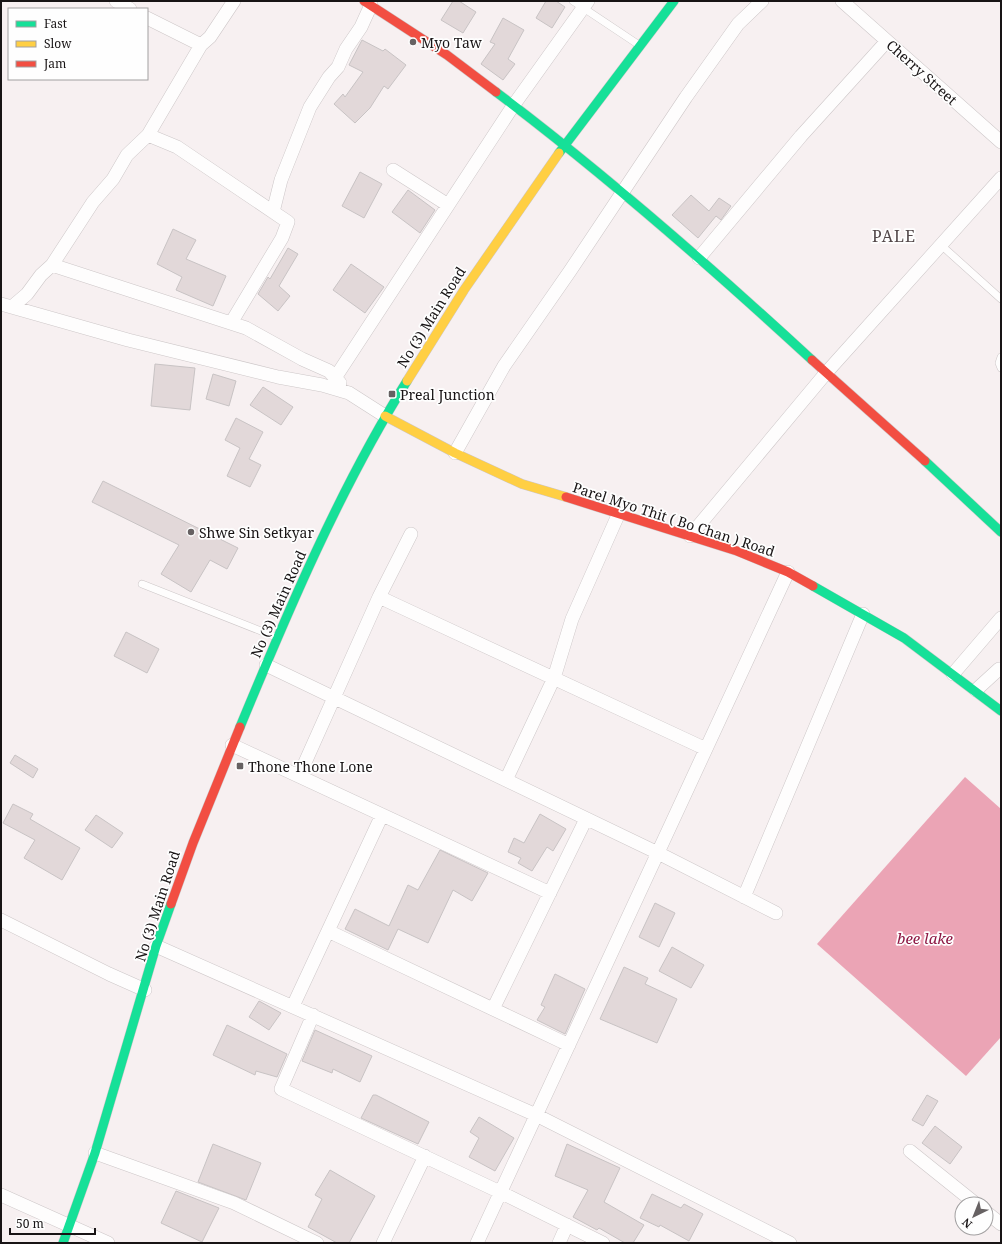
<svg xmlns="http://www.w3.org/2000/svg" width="1002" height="1244" font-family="'Noto Serif',serif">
<rect width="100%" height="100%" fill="#f7f0f1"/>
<path fill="#eba4b5" d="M 965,777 L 1001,809 L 1001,1037 L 966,1076 L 817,944 Z"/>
<path fill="#e2d8d9" stroke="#c8c3c4" d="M 453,1 L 459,1 L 476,12 L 463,33 L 441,20 Z
M 546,1 L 556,1 L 565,7 L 552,28 L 536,18 Z
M 503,18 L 524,30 L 508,59 L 515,64 L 503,80 L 481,64 L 495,44 L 490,42 Z
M 362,40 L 383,51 L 385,49 L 406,65 L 388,89 L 384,86 L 370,108 L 355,123 L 334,104 L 343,94 L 345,97 L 363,72 L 349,65 Z
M 360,172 L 382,184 L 364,218 L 342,206 Z
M 408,190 L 435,210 L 420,233 L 392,212 Z
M 691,195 L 709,211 L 719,198 L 731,206 L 721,220 L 716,216 L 698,238 L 672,215 Z
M 173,229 L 196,240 L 186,259 L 226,276 L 213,306 L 176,290 L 182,277 L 157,264 Z
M 288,248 L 298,254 L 279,286 L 290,296 L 278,311 L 258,294 L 268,277 L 270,279 Z
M 351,264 L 384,287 L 365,313 L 333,290 Z
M 155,364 L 195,368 L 190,410 L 151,406 Z
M 213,374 L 236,381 L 229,406 L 206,399 Z
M 263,387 L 293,407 L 281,425 L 250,405 Z
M 236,418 L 263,432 L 249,459 L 261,465 L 250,487 L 227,476 L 240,448 L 225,440 Z
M 103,481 L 238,548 L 227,569 L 210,560 L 191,592 L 161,574 L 179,545 L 92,502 Z
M 126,632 L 159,649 L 147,673 L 114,656 Z
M 15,755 L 38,769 L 33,778 L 10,763 Z
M 13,804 L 33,814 L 30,819 L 80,848 L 62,880 L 24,858 L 35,840 L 3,823 Z
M 540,814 L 566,829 L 553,851 L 547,847 L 532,871 L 518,863 L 521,858 L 508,852 L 514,838 L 524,843 Z
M 96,815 L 123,833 L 112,848 L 85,830 Z
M 440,850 L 488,873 L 472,901 L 453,890 L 428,943 L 398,929 L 388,950 L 345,929 L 355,909 L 389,926 L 408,885 L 418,890 Z
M 655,903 L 675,913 L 659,947 L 639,937 Z
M 672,947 L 704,965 L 691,988 L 659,971 Z
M 624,967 L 648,978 L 645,984 L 677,999 L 657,1043 L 600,1019 Z
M 555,974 L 585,989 L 565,1034 L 537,1020 L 545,1007 L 541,1005 Z
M 259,1001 L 281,1013 L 269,1030 L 249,1017 Z
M 227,1025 L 287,1054 L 277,1077 L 256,1071 L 255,1075 L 213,1055 Z
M 315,1030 L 372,1056 L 360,1082 L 333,1069 L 332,1073 L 302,1061 Z
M 373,1095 L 376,1095 L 429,1122 L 418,1144 L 361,1118 Z
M 927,1095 L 938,1101 L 923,1126 L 912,1120 Z
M 479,1117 L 514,1138 L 495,1171 L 469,1157 L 479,1138 L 470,1132 Z
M 935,1126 L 962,1147 L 950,1164 L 922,1143 Z
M 213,1144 L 261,1163 L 246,1200 L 198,1182 Z
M 567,1144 L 620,1168 L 604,1202 L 644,1225 L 633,1243 L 625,1243 L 599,1228 L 597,1230 L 573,1217 L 588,1190 L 555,1176 Z
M 330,1170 L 375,1196 L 349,1243 L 337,1243 L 308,1227 L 322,1199 L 315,1195 Z
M 176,1191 L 219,1208 L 202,1242 L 161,1223 Z
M 652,1194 L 681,1208 L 684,1204 L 703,1214 L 689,1241 L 660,1225 L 659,1227 L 640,1218 Z"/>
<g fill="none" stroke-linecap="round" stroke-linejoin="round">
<g stroke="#cdc7c8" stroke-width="8">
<path id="lane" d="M 573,1 L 639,45
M 941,245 L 1001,299
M 1001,357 L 999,363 L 1001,368
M 142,584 L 276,637"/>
</g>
<g stroke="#cdc7c8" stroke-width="14">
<path id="street" d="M 116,1 L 130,9
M 842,1 L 1001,142
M 147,18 L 201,45
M 148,135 L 177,147 L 288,222 L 282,238 L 231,323
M 393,170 L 448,205
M 273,212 L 281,180 L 310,107 L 329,77 L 338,67 L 346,49 L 361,27 L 371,5
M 699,258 L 801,136 L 887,41
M 52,265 L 246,328 L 302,359 L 329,371 L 340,383
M 1,304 L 128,340 L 278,377 L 322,385 L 349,393 L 385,416
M 13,306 L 27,294 L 41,275 L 52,265 L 93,202 L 113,179 L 127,155 L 148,135 L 201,45 L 210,37 L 234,1
M 335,378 L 513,106 L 588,1
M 455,453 L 504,366 L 570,271 L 686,97 L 738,24 L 762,1
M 690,536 L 826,373 L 1001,178
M 379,597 L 706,749
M 266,665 L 658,853 L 776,913
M 953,674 L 1001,618
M 976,690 L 999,669 L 1001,669
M 232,745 L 550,893
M 299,776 L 379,597 L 411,534
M 506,780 L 554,678 L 572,619 L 619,513
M 744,897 L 863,614
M 1,920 L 109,974 L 145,990
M 328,931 L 569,1045
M 156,946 L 536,1115 L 790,1243
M 293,1006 L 382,815
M 493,1009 L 586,819
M 313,1015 L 281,1089 L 500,1192 L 603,1243
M 910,1151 L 976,1204
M 95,1153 L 234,1203 L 317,1243
M 1,1195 L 108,1243
M 986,1212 L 1001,1224
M 383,1243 L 425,1156
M 477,1243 L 788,572
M 559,1243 L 567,1225"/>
</g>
<g stroke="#cdc7c8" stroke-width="10">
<path id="fast" d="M 496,92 C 606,175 710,266 812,360
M 559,153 L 674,1
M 925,461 L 1001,532
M 813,586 L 904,638 L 1001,711
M 240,727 C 288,611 340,488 407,381
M 63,1243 L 95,1153 L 156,946 L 171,904"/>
</g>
<g stroke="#cdc7c8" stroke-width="10">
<path id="slow" d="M 407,381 L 464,290 L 559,153
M 385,416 L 455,453 L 522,484 L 566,497"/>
</g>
<g stroke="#cdc7c8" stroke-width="10">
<path id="jam" d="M 364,1 L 447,55 L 496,92
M 812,360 L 925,461
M 566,497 L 737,551 L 788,572 L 813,586
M 171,904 L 193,843 L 240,727"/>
</g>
<use href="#lane" stroke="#fefdfd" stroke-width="7"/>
<use href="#street" stroke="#fefdfd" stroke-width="13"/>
<use href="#fast" stroke="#16e098" stroke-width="9"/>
<use href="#slow" stroke="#ffcf43" stroke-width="9"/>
<use href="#jam" stroke="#f24e42" stroke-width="9"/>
</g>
<g fill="#666162" stroke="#fefefe" stroke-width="1.5">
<circle cx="413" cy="42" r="4"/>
<rect x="388" y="390" width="8" height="8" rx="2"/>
<circle cx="191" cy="532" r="4"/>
<rect x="236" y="762" width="8" height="8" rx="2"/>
</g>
<g text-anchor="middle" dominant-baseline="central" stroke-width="3.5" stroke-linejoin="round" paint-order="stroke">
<g font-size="14" fill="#181415" stroke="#fefefe" text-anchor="start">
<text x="421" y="42">Myo Taw</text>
<text x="400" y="394">Preal Junction</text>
<text x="199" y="532">Shwe Sin Setkyar</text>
<text x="248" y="766">Thone Thone Lone</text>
</g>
<g font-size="14" fill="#181415" stroke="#fefefe">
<text transform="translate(922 72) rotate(42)">Cherry Street</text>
<text transform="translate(431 317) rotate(-58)">No (3) Main Road</text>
<text transform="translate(674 519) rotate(18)">Parel Myo Thit ( Bo Chan ) Road</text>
<text transform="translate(278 604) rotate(-66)">No (3) Main Road</text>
<text transform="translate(157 906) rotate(-72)">No (3) Main Road</text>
</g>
<g font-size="15" font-style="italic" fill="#8d1844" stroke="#fefefe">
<text x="925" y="938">bee lake</text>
</g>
<g font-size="16" letter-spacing="1" fill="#53484a" stroke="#fefefe">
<text x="894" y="236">PALE</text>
</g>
</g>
<rect width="1002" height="1244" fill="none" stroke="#181415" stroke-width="4"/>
<rect x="8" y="8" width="140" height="72" fill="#fefefe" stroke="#a2a0a1"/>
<rect x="16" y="21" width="20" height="6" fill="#16e098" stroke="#a2a0a1"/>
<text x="44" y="28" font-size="12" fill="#181415">Fast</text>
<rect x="16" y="41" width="20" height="6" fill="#ffcf43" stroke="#a2a0a1"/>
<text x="44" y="48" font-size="12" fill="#181415">Slow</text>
<rect x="16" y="61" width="20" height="6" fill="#f24e42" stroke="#a2a0a1"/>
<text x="44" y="68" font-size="12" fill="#181415">Jam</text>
<g transform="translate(974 1216) rotate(223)"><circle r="19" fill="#fefefe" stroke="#a2a0a1"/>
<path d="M0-3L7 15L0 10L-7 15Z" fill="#666162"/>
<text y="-6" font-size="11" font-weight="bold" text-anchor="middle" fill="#181415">N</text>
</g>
<path d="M10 1228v6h85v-6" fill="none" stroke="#181415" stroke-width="2"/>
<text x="16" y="1228" font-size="12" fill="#181415" stroke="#fefefe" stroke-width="3" paint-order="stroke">50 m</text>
</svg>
